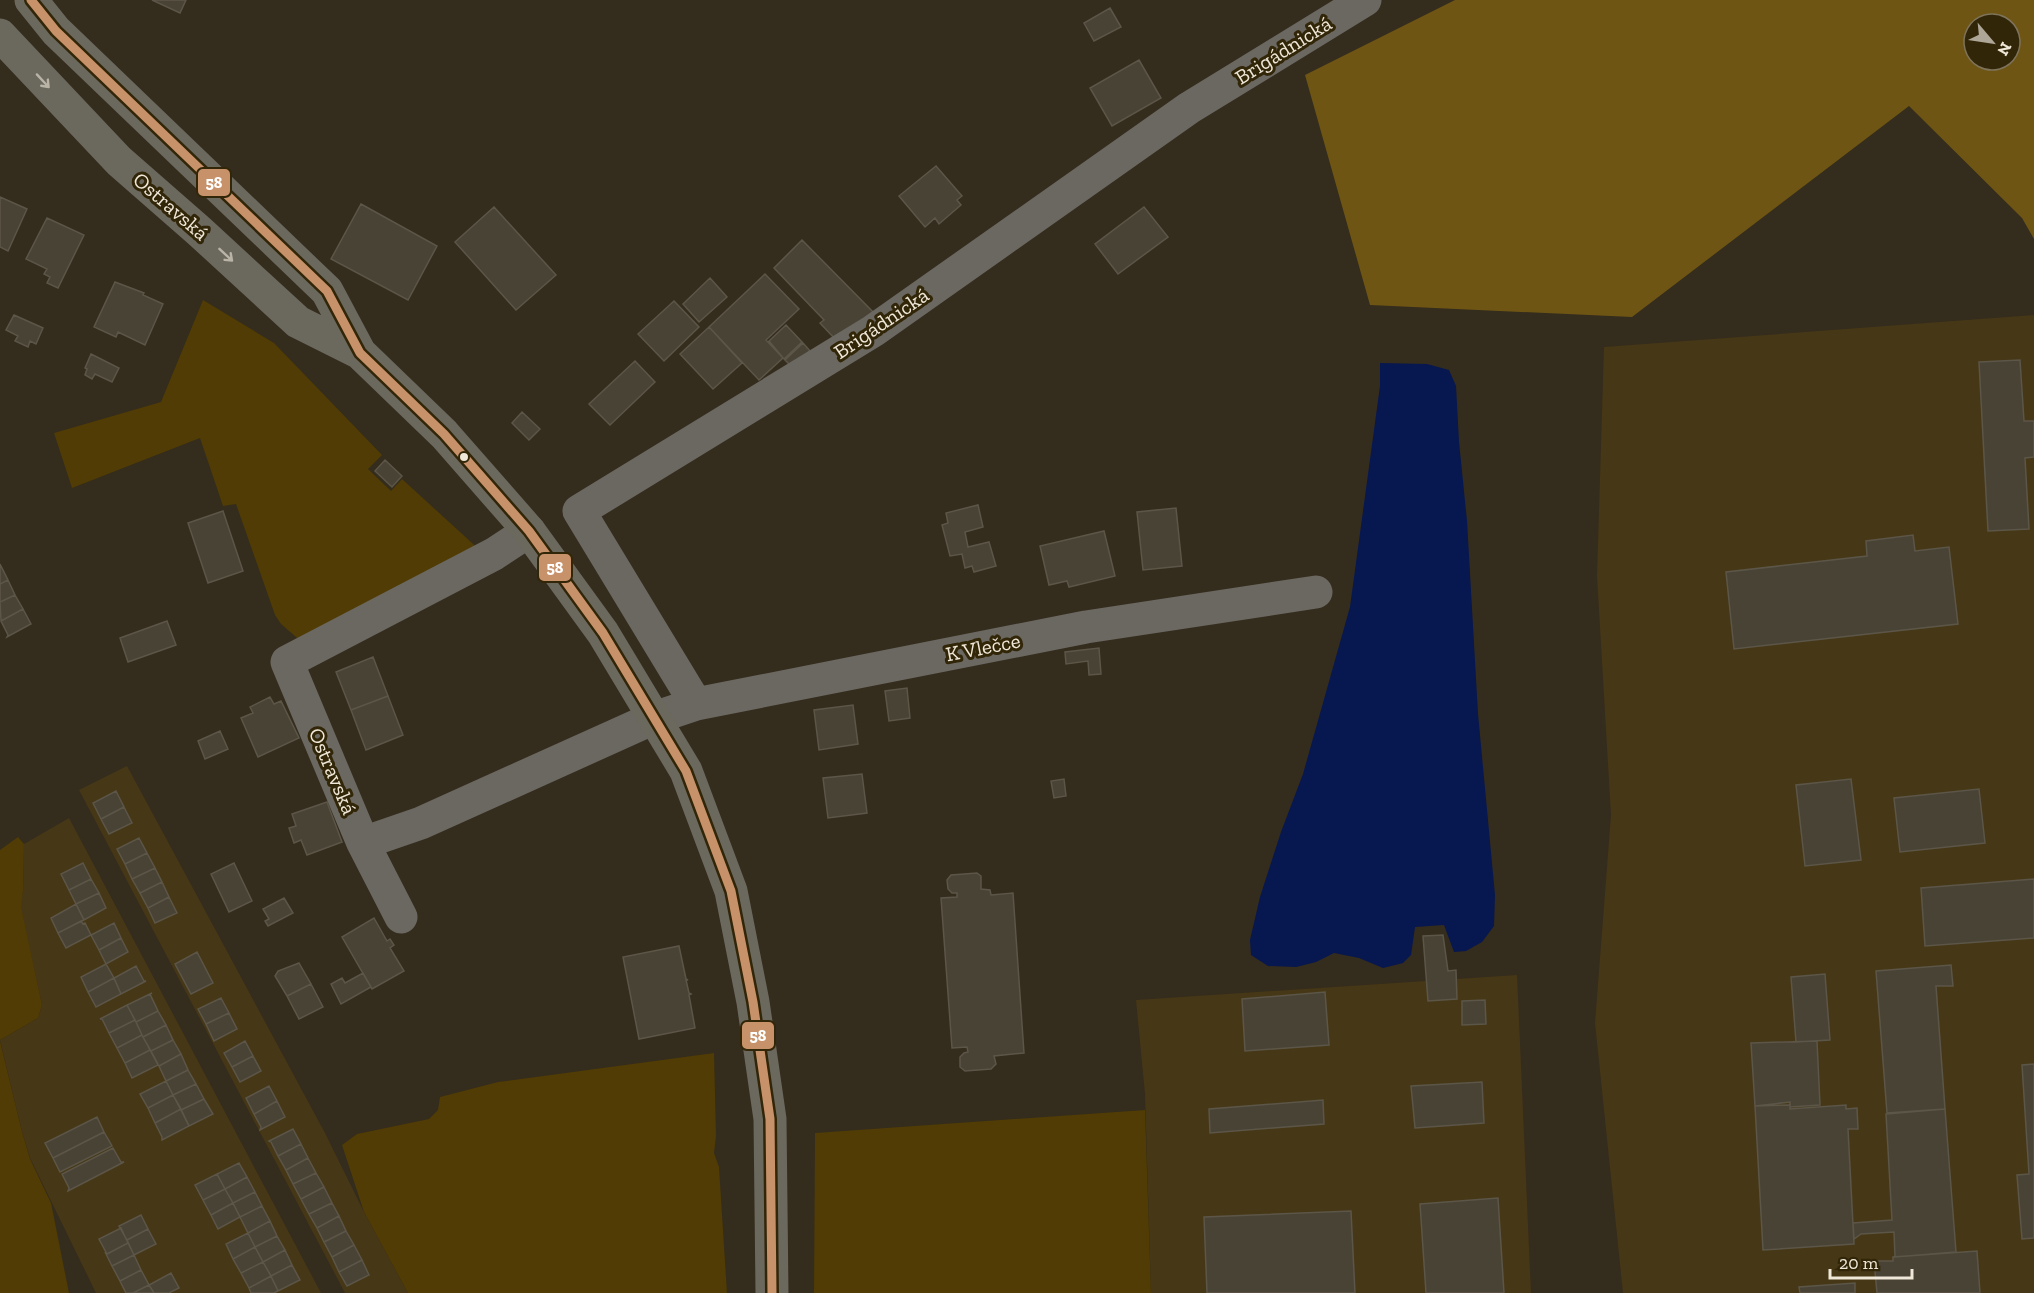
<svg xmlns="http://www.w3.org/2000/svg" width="2034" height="1293" font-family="'Zilla Slab',serif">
<rect width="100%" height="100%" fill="#342c1d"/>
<path fill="#463716" d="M 2034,315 L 2034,1293 L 1623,1293 L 1595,1023 L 1611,815 L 1597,576 L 1604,347 Z
M 127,766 L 325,1133 L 364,1212 L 408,1293 L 345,1293 L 79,790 Z
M 69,818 L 321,1293 L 96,1293 L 30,1158 L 22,1132 L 0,1040 L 38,1018 L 42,1005 L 20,907 L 23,890 L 24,844 Z
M 1517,975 L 1531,1293 L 1151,1293 L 1145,1094 L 1136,1000 Z"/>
<path fill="#503c04" d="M 203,300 L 274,343 L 382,455 L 368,469 L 391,491 L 402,479 L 483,553 L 304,644 L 281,624 L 275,615 L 236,504 L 223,506 L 200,438 L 72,488 L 54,433 L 161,402 Z
M 18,837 L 24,844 L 23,890 L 21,907 L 42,1005 L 38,1018 L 0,1040 L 0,850 Z
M 0,1041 L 22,1132 L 30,1159 L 51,1203 L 69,1293 L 0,1293 Z
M 714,1053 L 716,1136 L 714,1153 L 719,1167 L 727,1293 L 408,1293 L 364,1212 L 342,1145 L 357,1134 L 429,1119 L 438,1110 L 440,1097 L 498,1082 Z
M 1145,1110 L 1151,1293 L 814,1293 L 815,1133 Z"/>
<path fill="#6e5513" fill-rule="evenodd" d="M 1455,0 L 2034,0 L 2034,239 L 2022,218 L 1909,106 L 1632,317 L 1370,305 L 1305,75 ZM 1974,24 L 2010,24 L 2010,60 L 1974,60 Z"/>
<path fill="#07174f" d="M 1380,363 L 1427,364 L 1449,370 L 1456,386 L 1459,442 L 1467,521 L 1478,714 L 1495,895 L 1494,926 L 1482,942 L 1466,951 L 1454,952 L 1444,925 L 1415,927 L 1411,955 L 1403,963 L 1383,968 L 1359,958 L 1334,953 L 1316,962 L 1296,967 L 1268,966 L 1251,955 L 1250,940 L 1260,897 L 1281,832 L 1303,774 L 1350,607 L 1380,386 Z"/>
<path fill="#494336" stroke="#5c5648" stroke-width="1.5" d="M 152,0 L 186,0 L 180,13 Z
M 1110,8 L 1121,27 L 1094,41 L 1084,23 Z
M 1139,60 L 1161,98 L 1112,126 L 1090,88 Z
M 936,166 L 962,196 L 957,200 L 961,205 L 939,224 L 935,218 L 925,227 L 899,196 Z
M 0,197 L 27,209 L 8,251 L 0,247 Z
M 361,204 L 437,246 L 408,300 L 331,259 Z
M 494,207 L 556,275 L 516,310 L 455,242 Z
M 1144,207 L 1168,237 L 1118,274 L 1095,244 Z
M 47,218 L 84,235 L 58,288 L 47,283 L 50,277 L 44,274 L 47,269 L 26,259 Z
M 802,240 L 877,316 L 838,342 L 820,323 L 824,320 L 774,268 Z
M 765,274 L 799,309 L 766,340 L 783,358 L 759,380 L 709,327 Z
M 710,278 L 727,297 L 699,322 L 683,304 Z
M 115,282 L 144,293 L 143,295 L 163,304 L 145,345 L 118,332 L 116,337 L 94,327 Z
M 674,301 L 699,327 L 664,361 L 638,334 Z
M 14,315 L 43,328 L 36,344 L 30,341 L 28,347 L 15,341 L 18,336 L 6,330 Z
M 786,325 L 802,342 L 784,359 L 769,341 Z
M 709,327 L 742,363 L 713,389 L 680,354 Z
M 803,343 L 810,351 L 792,367 L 785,360 Z
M 91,354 L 119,368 L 112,382 L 95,374 L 92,379 L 85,375 L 87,369 L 85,368 Z
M 2020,360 L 2024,421 L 2034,421 L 2034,457 L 2025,458 L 2029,529 L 1988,531 L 1979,362 Z
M 635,361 L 655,382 L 610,425 L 589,404 Z
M 522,412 L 540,429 L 529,440 L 512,423 Z
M 385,460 L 402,476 L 392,487 L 375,471 Z
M 978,505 L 983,527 L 965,532 L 968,547 L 989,542 L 996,566 L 974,572 L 972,566 L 965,568 L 962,554 L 950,556 L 942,525 L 948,523 L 946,513 Z
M 1176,508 L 1182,566 L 1143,570 L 1137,512 Z
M 223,511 L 243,571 L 208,583 L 188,523 Z
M 1104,531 L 1115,576 L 1069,587 L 1067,581 L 1049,585 L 1040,546 Z
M 1913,535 L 1915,551 L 1949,547 L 1958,624 L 1734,649 L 1726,572 L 1867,556 L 1866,541 Z
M 0,564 L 8,580 L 0,584 Z
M 8,580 L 15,595 L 0,602 L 0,584 Z
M 15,595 L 23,609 L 1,621 L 0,602 Z
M 23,609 L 31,624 L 7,637 L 8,635 L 1,621 Z
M 167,621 L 176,645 L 128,662 L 120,638 Z
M 1099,648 L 1101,674 L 1089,675 L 1088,661 L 1066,664 L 1065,652 Z
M 373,657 L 388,696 L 351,710 L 336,672 Z
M 907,688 L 910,718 L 889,721 L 885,691 Z
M 388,696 L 403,735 L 366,750 L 351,710 Z
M 270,697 L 274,704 L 281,701 L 299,738 L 258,757 L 241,718 L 253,713 L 250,707 Z
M 853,705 L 858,744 L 819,750 L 814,710 Z
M 220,731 L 228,749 L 205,759 L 198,741 Z
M 862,774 L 867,813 L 828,818 L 823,778 Z
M 1064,779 L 1066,796 L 1054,798 L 1051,781 Z
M 1851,779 L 1861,860 L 1805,866 L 1796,785 Z
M 1979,789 L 1985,843 L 1900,852 L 1894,798 Z
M 116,791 L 124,807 L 101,819 L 93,803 Z
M 327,802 L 342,842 L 307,855 L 301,840 L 294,843 L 289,828 L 296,826 L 292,814 Z
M 124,807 L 132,823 L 109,834 L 101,819 Z
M 139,838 L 147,853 L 125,864 L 117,849 Z
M 147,853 L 155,868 L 132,879 L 125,864 Z
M 83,863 L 91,879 L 69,890 L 61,874 Z
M 234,863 L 252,901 L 229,912 L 211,874 Z
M 155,868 L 162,882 L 140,893 L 132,879 Z
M 977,873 L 981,876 L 981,889 L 990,890 L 991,895 L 1013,893 L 1024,1053 L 994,1056 L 996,1064 L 991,1069 L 965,1071 L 960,1067 L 960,1057 L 964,1053 L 968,1052 L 967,1047 L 952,1048 L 941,898 L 957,897 L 957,893 L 952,893 L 948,889 L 947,880 L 951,875 Z
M 91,879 L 99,893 L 76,904 L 69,890 Z
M 2034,879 L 2034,938 L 1925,946 L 1921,888 Z
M 162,882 L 169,897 L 148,908 L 140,893 Z
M 99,893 L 106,908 L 84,920 L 76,904 Z
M 169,897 L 177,913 L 155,923 L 148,908 Z
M 284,898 L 293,913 L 268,926 L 265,921 L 269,919 L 263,909 Z
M 76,904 L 84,920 L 58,933 L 51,918 Z
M 374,918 L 387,941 L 390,939 L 394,945 L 390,948 L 404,971 L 372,989 L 342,937 Z
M 81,921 L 83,924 L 85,923 L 91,935 L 66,948 L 58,933 Z
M 114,923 L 121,938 L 99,950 L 91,935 Z
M 1443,935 L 1448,971 L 1456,970 L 1457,999 L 1428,1001 L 1423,936 Z
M 121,938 L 128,952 L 106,964 L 99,950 Z
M 679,946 L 686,979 L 688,980 L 686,980 L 689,993 L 691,994 L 689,995 L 695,1028 L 639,1039 L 623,957 Z
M 197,952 L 213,983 L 191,994 L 175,964 Z
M 299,963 L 311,984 L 287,996 L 275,976 L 278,971 Z
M 106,964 L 114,978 L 88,992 L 81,977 Z
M 1951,965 L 1953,986 L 1936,986 L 1945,1109 L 1887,1113 L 1876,971 Z
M 136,966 L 144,981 L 146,981 L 121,994 L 114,978 Z
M 363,973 L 371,987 L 341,1004 L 331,984 L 342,978 L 345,983 Z
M 1825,974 L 1830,1040 L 1796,1042 L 1791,977 Z
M 114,978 L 121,994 L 96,1007 L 88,992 Z
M 311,984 L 323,1007 L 299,1019 L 287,996 Z
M 1325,992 L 1329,1045 L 1245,1051 L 1242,999 Z
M 152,993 L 150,994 L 158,1011 L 136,1022 L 127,1005 Z
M 221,998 L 229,1013 L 206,1024 L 198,1009 Z
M 1485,1000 L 1486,1024 L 1462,1025 L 1462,1001 Z
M 127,1005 L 135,1020 L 109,1033 L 102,1019 L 100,1019 Z
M 158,1011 L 166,1025 L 143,1037 L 136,1022 Z
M 229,1013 L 237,1029 L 214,1041 L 206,1024 Z
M 135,1020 L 142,1035 L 117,1048 L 109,1033 Z
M 166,1025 L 173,1040 L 151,1051 L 143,1037 Z
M 142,1035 L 150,1050 L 125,1063 L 117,1048 Z
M 173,1040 L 181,1054 L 159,1066 L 151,1051 Z
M 245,1041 L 253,1056 L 232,1067 L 224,1053 Z
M 1817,1041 L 1820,1105 L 1790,1107 L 1790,1102 L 1755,1106 L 1751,1043 Z
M 150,1050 L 158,1065 L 132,1078 L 125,1063 Z
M 181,1054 L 188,1070 L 166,1081 L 159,1066 Z
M 253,1056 L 261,1071 L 240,1082 L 232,1067 Z
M 2034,1064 L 2034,1238 L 2022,1239 L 2017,1175 L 2029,1174 L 2022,1065 Z
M 188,1070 L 196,1084 L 173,1095 L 166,1081 Z
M 166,1081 L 173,1095 L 148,1108 L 140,1094 Z
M 1482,1082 L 1484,1123 L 1415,1128 L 1411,1086 Z
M 196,1084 L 204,1099 L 181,1110 L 173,1095 Z
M 269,1086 L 277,1101 L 254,1114 L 246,1098 Z
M 173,1095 L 181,1109 L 155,1123 L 148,1108 Z
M 204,1099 L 213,1114 L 189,1126 L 181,1110 Z
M 1323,1100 L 1324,1124 L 1210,1133 L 1209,1109 Z
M 277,1101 L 285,1117 L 260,1130 L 261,1127 L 254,1114 Z
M 1790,1105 L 1790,1109 L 1846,1105 L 1846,1109 L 1857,1108 L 1858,1129 L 1848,1129 L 1854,1244 L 1763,1250 L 1755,1106 Z
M 181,1109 L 189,1126 L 162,1140 L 162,1137 L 155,1123 Z
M 1945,1109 L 1956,1252 L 1895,1257 L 1894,1232 L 1861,1234 L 1854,1239 L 1853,1223 L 1892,1220 L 1886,1114 Z
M 97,1117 L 104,1132 L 53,1158 L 45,1143 Z
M 293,1129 L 301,1144 L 278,1156 L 271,1142 L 269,1141 Z
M 104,1132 L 112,1146 L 60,1172 L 53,1158 Z
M 301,1144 L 308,1158 L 286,1170 L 278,1156 Z
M 113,1148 L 121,1162 L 124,1162 L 68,1191 L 69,1188 L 62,1174 Z
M 308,1158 L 316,1173 L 293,1184 L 286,1170 Z
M 239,1163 L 247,1177 L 225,1189 L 217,1174 Z
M 316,1173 L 324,1187 L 301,1199 L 293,1184 Z
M 217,1174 L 225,1189 L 203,1200 L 195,1185 Z
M 247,1177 L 255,1192 L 233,1203 L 225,1189 Z
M 324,1187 L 332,1203 L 309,1214 L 301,1199 Z
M 225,1189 L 233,1203 L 211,1215 L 203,1200 Z
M 255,1192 L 262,1206 L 240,1217 L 233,1203 Z
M 1498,1198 L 1504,1293 L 1426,1293 L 1420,1204 Z
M 233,1203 L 240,1217 L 218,1229 L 211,1215 Z
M 332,1203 L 339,1216 L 317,1228 L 309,1214 Z
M 262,1206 L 270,1221 L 248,1233 L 240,1217 Z
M 1351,1211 L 1355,1293 L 1207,1293 L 1204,1217 Z
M 141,1215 L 148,1229 L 127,1240 L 119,1226 Z
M 339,1216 L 346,1231 L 324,1242 L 317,1228 Z
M 270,1221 L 277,1236 L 255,1247 L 248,1233 Z
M 121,1228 L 128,1243 L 107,1254 L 99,1239 Z
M 148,1229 L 156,1244 L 134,1255 L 127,1240 Z
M 346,1231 L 354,1245 L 332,1257 L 324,1242 Z
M 248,1233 L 255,1247 L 233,1259 L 226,1244 Z
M 277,1236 L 285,1250 L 263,1262 L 255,1247 Z
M 128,1243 L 134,1255 L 112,1266 L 105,1252 L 107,1254 Z
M 354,1245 L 362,1260 L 339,1272 L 332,1257 Z
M 255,1247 L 263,1262 L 241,1273 L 233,1259 Z
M 285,1250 L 292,1265 L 271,1276 L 263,1262 Z
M 1977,1251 L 1980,1293 L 1877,1293 L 1874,1261 L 1893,1261 L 1893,1257 Z
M 134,1255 L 141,1270 L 120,1281 L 112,1266 Z
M 362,1260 L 369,1275 L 347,1286 L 339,1272 Z
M 263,1262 L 271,1276 L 249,1288 L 241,1273 Z
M 292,1265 L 300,1280 L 278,1291 L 271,1276 Z
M 141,1270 L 149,1285 L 133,1293 L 126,1293 L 120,1281 Z
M 171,1273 L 179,1288 L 169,1293 L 154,1293 L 149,1285 Z
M 271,1276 L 278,1291 L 274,1293 L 251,1293 L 249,1288 Z
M 1855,1283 L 1855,1293 L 1800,1293 L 1799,1287 Z
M 149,1285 L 154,1293 L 133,1293 Z"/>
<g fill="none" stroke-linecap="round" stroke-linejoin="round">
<path stroke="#6b6862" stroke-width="33" d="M 529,531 L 494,554 L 287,662 L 363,843 L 421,823 L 654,718 L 696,704 L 1086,627 L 1316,592
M 696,704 L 579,511 L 873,331 L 1189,108 L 1365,0
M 363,843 L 401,917"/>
<path stroke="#6b685e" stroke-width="33" d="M 31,0 L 56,31 L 327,291 L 360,353 L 444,434 L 529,531 L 603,633 L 686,771 L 731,891 L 753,1002 L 770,1119 L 772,1293
M 0,35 L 119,161 L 199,231 L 298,322 L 360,353"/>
<g stroke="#322609" stroke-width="14">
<path id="bus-1" d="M 31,0 L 56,31 L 327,291 L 360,353 L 444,434 L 529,531 L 603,633 L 686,771 L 731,891 L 753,1002 L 770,1119 L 772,1293"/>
</g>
<use href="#bus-1" stroke="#c7916a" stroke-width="9"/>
</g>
<defs><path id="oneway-shaft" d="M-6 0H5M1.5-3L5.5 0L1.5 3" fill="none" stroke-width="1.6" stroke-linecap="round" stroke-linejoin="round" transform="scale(1.5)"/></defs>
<g stroke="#bab4a7">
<use href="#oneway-shaft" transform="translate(43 81) rotate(47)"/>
<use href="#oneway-shaft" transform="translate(226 255) rotate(43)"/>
</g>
<circle fill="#efe7d7" stroke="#322609" stroke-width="2" cx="464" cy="457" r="5"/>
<g text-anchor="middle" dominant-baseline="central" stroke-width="6" stroke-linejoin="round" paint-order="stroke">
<g font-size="21" fill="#efe7d7" stroke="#322609">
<text transform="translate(1283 50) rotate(-32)">Brigádnická</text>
<text transform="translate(171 206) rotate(41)">Ostravská</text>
<text transform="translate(881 323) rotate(-34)">Brigádnická</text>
<text transform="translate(983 647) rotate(-11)">K Vlečce</text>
<text transform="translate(333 771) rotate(67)">Ostravská</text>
</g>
</g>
<g stroke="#322609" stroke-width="2">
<rect x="197" y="168" width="34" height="29" rx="6" fill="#c7916a"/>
<rect x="538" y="553" width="34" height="29" rx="6" fill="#c7916a"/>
<rect x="741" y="1021" width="34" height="29" rx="6" fill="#c7916a"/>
</g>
<g font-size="16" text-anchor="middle" font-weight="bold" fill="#fff">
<text x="214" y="188">58</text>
<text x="555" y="573">58</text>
<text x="758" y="1041">58</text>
</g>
<g transform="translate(1992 42) rotate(119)"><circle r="28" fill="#322609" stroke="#7e735b" stroke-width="1.5"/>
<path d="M0-4.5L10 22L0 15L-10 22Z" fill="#aea696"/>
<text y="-9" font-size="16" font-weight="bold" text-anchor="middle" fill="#efe7d7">N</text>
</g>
<path d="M1830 1269v9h82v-9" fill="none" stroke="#efe7d7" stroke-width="3"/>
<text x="1839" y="1269" font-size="18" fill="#efe7d7" stroke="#322609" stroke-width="4.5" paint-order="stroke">20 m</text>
</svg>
